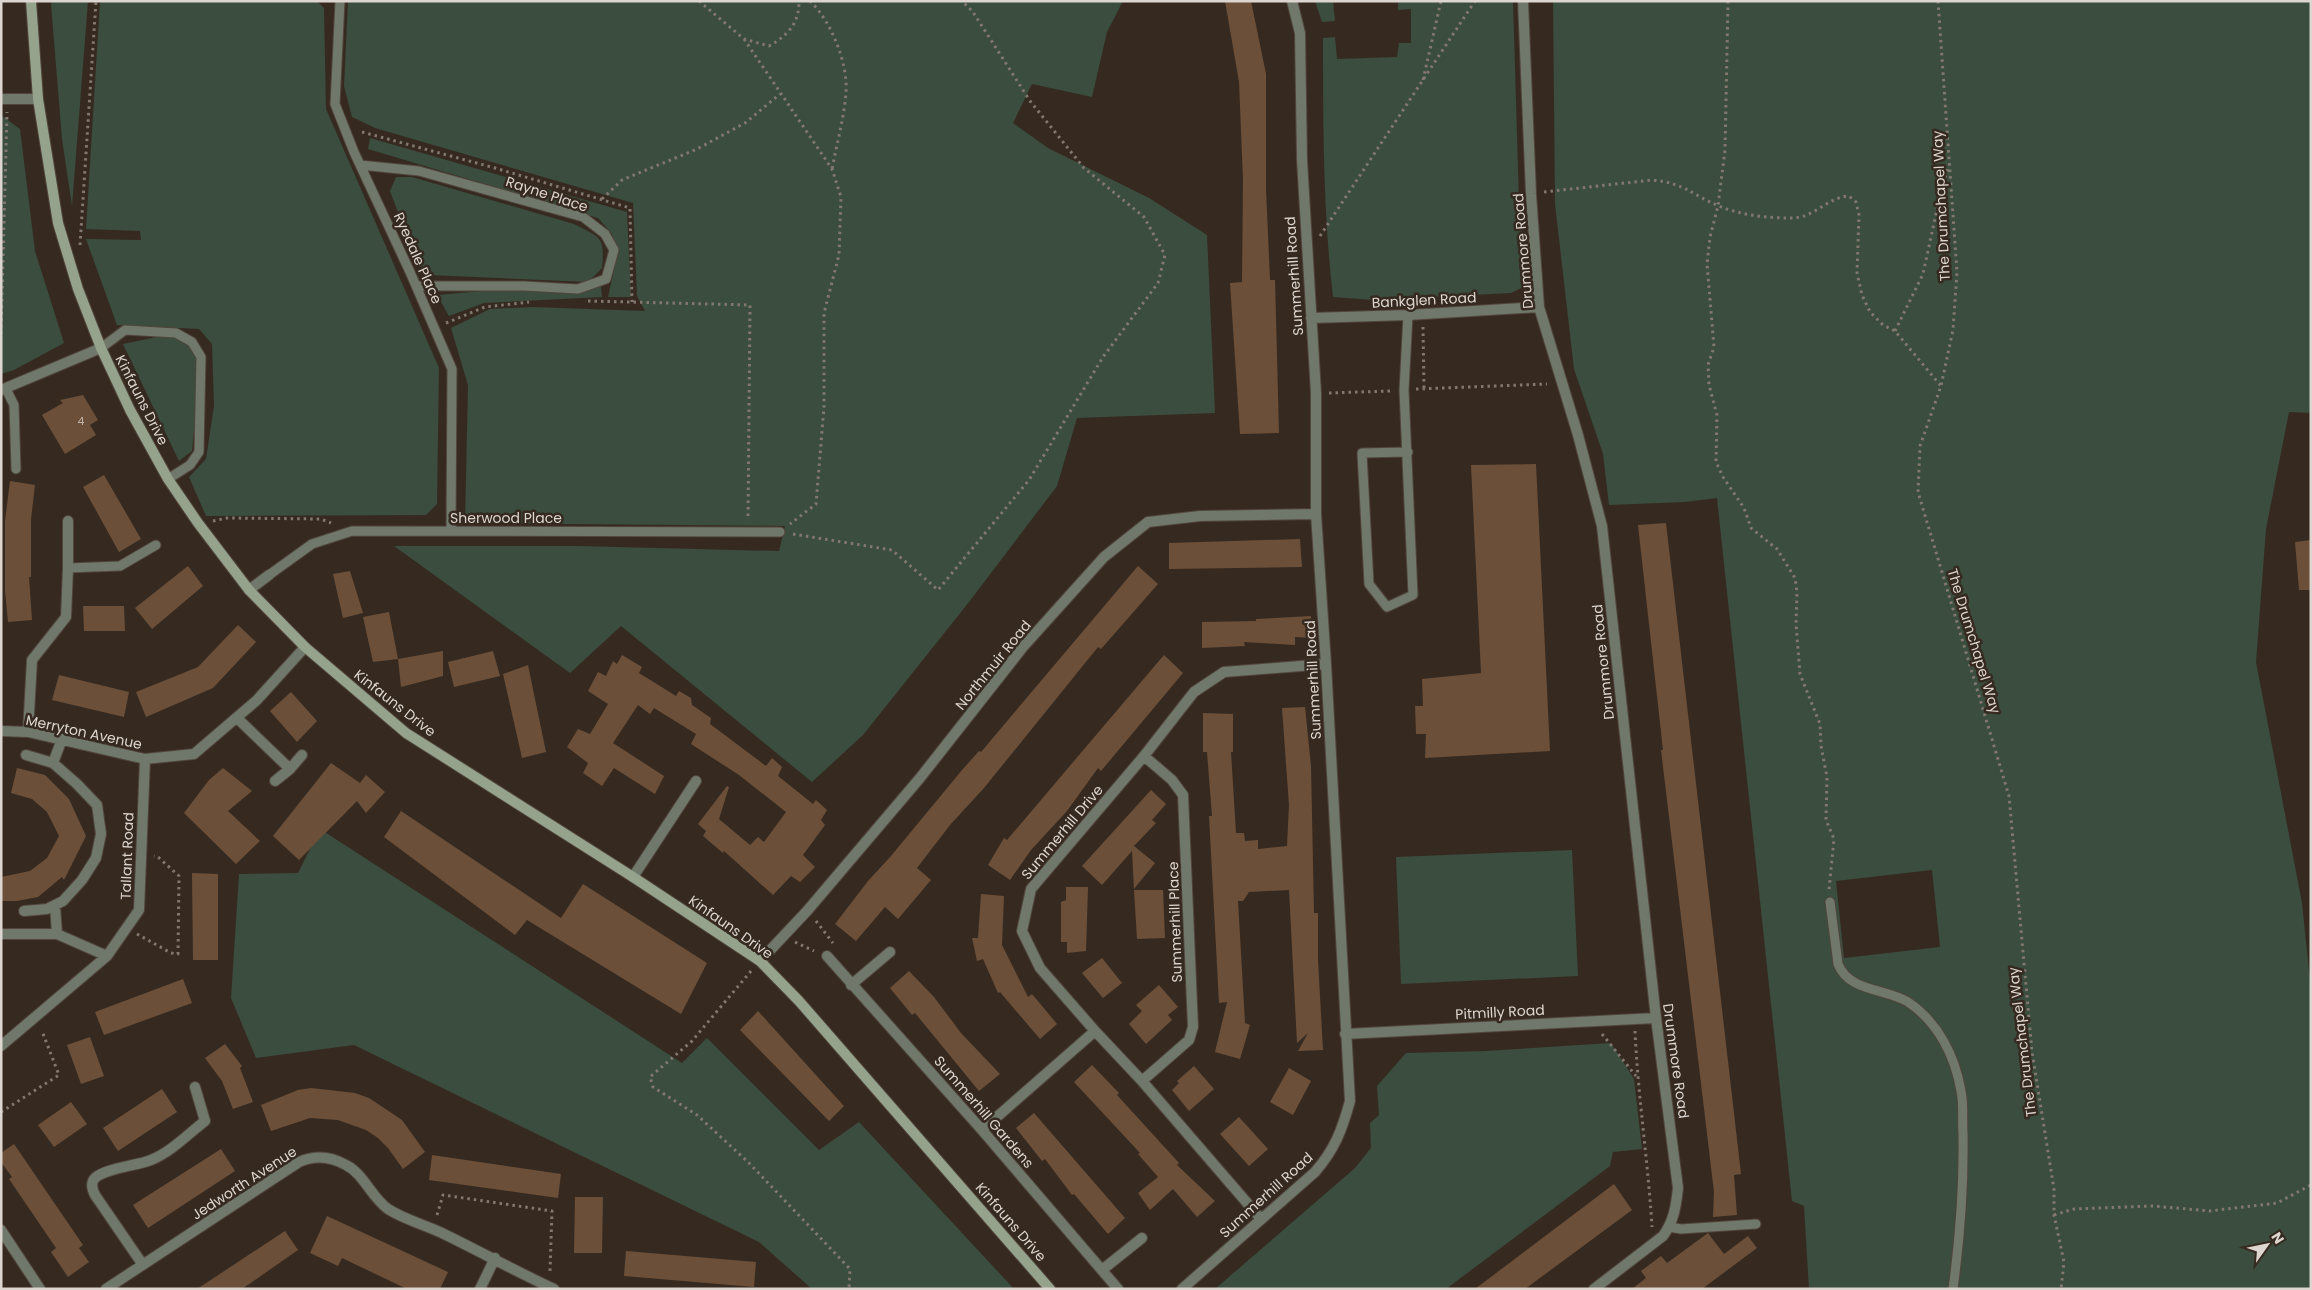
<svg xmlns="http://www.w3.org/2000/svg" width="2312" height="1290" font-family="Poppins,sans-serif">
<rect width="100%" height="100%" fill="#362a20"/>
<path fill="#3a4d3e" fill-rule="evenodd" d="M 53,1 L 88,1 L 72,206 L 62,139 L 51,4 Z
M 100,1 L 317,1 L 324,8 L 326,109 L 439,368 L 437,504 L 426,515 L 206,516 L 189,477 L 206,459 L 214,406 L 212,344 L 199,329 L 117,325 L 86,239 L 141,240 L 140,231 L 86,229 Z
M 348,1 L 1123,1 L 1107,32 L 1092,97 L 1032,84 L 1013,123 L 1048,148 L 1149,198 L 1207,235 L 1215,413 L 1077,418 L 1057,486 L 969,602 L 863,735 L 812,782 L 621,626 L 570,673 L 394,546 L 579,546 L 779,551 L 785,526 L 465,523 L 468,385 L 451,328 L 490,309 L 532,307 L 645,311 L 637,296 L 633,203 L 375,128 L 352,117 L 344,86 Z
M 1315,1 L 1333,1 L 1335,21 L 1322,22 Z
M 1398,1 L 1513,1 L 1519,201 L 1527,285 L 1511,293 L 1373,300 L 1333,297 C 1323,211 1323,124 1323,38 L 1335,37 L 1337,59 L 1397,57 L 1399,43 L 1411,43 L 1411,9 L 1398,10 Z
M 1553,1 L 2311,1 L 2311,413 L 2289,412 L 2266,529 L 2256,662 L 2302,903 L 2311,990 L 2311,1289 L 1809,1289 L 1804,1206 L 1792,1201 L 1717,498 L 1685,502 L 1609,505 L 1603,454 L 1574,369 L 1555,204 ZM 1932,870 L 1940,947 L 1844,958 L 1836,881 Z
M 1,115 L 20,129 L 35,251 L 64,343 L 14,370 L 1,374 Z
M 370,138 L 627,212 L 631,297 L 608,297 L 616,261 L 612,234 L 598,218 L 368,149 Z
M 396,177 L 412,177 L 574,224 C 601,238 605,236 602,268 L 588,282 L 428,275 L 418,265 L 390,191 Z
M 601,286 L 602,297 L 484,303 L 449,316 L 437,295 L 493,290 L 583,292 Z
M 176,333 L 192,342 L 201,360 L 192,451 L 179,461 L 123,344 Z
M 320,829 L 682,1063 L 707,1038 L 819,1150 L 859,1122 L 1014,1289 L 812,1289 L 759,1242 L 354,1045 L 256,1058 L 231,998 L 239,874 L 298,873 Z
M 1572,850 L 1578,976 L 1401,984 L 1396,857 Z
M 1611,1043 L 1634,1079 L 1642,1149 L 1613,1152 L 1610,1166 L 1446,1289 L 1215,1289 L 1355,1168 L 1371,1148 L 1370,1123 L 1379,1115 L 1377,1086 L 1406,1053 L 1486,1051 Z"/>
<path fill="#6c4f38" d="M 1225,1 L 1251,1 L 1266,74 L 1266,189 L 1270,280 L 1275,280 L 1279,433 L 1240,434 L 1230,283 L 1242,282 L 1243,180 L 1239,82 Z
M 83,395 L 98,420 L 90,425 L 96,435 L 65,454 L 42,415 L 63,403 L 60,400 Z
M 1536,464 L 1550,751 L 1425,758 L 1426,734 L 1416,734 L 1415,706 L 1423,706 L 1422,679 L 1481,673 L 1471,465 Z
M 104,475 L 141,539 L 119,552 L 83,487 Z
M 10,481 L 35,485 L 31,519 L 31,577 L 29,577 L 32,620 L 8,622 L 5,591 L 5,521 Z
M 1666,523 L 1741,1174 L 1734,1175 L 1737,1215 L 1713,1217 L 1714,1192 L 1661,750 L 1663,750 L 1638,525 Z
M 1300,539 L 1302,567 L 1169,569 L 1169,543 Z
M 2311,540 L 2311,590 L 2299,590 L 2295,542 Z
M 188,566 L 203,586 L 152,629 L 135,608 Z
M 1138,566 L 1158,584 L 1101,649 L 1098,647 L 984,788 L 950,825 L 917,868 L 931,880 L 898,919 L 885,907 L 856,941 L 835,924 L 868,881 L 891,856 L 962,770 L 979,751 L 981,752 Z
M 350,571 L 363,613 L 343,618 L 333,574 Z
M 83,606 L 124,606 L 125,631 L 84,631 Z
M 389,612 L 398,659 L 373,662 L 363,617 Z
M 1311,616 L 1312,638 L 1295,637 L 1295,645 L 1244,642 L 1245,646 L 1202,648 L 1202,622 L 1256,621 L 1256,619 Z
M 238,625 L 256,642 L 213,688 L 146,717 L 136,692 L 198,667 Z
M 443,651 L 443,676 L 401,687 L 398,659 Z
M 493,651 L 500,676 L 454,687 L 448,662 Z
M 622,655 L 642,667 L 639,673 L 676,696 L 679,691 L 691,698 L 692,705 L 711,718 L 710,724 L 766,766 L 772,758 L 782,767 L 778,776 L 813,804 L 816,800 L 827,810 L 821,820 L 825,825 L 803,855 L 815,867 L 800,882 L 791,876 L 773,895 L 724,851 L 723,853 L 703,836 L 706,831 L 698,824 L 727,786 L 729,787 L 719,819 L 750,845 L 758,837 L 764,842 L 786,812 L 739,775 L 691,744 L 696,734 L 654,708 L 650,714 L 638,705 L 613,743 L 664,776 L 655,794 L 614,768 L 602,786 L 583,773 L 588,763 L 567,747 L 578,729 L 590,734 L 608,704 L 588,691 L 598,672 L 606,676 L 613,661 L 617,664 Z
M 1164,655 L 1183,673 L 1101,771 L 1098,768 L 1067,811 L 1031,850 L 1010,880 L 988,865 L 1004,838 L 1007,840 Z
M 528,665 L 546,752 L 522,758 L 503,674 Z
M 59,675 L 129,692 L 124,717 L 52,700 Z
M 291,692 L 317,721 L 297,742 L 270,711 Z
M 1305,707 L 1311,766 L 1314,913 L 1318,913 L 1318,960 L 1323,1050 L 1298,1051 L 1308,1033 L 1297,1043 L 1289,890 L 1249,892 L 1243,901 L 1238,901 L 1245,1023 L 1250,1025 L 1240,1059 L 1215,1052 L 1227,1002 L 1219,1003 L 1209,816 L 1212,816 L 1207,752 L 1203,752 L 1203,713 L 1233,714 L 1233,752 L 1231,752 L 1236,833 L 1244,833 L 1245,841 L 1258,840 L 1258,849 L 1287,846 L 1289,805 L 1282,708 Z
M 331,763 L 360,783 L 366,775 L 385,792 L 366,813 L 357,801 L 299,860 L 273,836 Z
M 17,768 L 45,775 L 69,799 L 86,836 L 64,880 L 62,877 L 38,897 L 17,901 L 1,901 L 1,877 L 30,871 L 47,858 L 59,836 L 47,812 L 32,799 L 11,793 Z
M 223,768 L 252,791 L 228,811 L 260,841 L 236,864 L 184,813 L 209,780 Z
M 1151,790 L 1166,804 L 1152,820 L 1156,823 L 1134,846 L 1155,863 L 1134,889 L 1132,851 L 1102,885 L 1082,866 Z
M 401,811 L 561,918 L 583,884 L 707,963 L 681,1014 L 527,920 L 515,935 L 384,837 Z
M 192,873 L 218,874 L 218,960 L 193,960 Z
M 1066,887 L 1088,887 L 1086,951 L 1067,953 L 1067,942 L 1061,942 L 1061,902 L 1066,900 Z
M 1134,890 L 1163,890 L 1165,938 L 1137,939 Z
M 981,894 L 1004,896 L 1002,945 L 1028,997 L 1032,994 L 1057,1024 L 1040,1039 L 1000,992 L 998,993 L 983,959 L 977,961 L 972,938 L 978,938 Z
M 1102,958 L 1122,983 L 1103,998 L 1082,973 Z
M 909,971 L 934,997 L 961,1033 L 1000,1074 L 979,1091 L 915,1013 L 912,1015 L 890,988 Z
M 183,979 L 192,1003 L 104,1035 L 95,1012 Z
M 1159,985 L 1178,1007 L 1168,1015 L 1172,1020 L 1146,1044 L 1129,1024 L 1142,1011 L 1136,1005 Z
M 758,1011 L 844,1106 L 829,1121 L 740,1030 Z
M 90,1037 L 104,1076 L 81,1084 L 67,1045 Z
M 225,1044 L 242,1066 L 240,1068 L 253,1102 L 233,1109 L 222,1081 L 205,1058 Z
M 1092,1065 L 1119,1093 L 1117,1095 L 1179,1163 L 1177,1165 L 1215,1201 L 1197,1217 L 1173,1189 L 1150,1210 L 1138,1193 L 1158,1177 L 1138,1154 L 1140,1153 L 1074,1082 Z
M 1194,1066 L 1214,1089 L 1189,1111 L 1172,1090 L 1179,1083 L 1177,1081 Z
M 1289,1068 L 1311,1081 L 1293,1115 L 1270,1102 Z
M 311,1088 L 355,1093 L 369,1098 L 402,1120 L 425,1152 L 403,1169 L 388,1148 L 378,1138 L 366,1130 L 338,1120 L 310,1118 L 271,1131 L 261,1105 L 298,1090 Z
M 162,1089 L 177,1112 L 118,1151 L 103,1128 Z
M 71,1102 L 87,1124 L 54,1147 L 38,1125 Z
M 1034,1113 L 1125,1218 L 1108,1234 L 1074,1194 L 1072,1195 L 1045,1159 L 1042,1161 L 1016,1128 Z
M 1239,1117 L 1268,1149 L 1249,1166 L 1220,1134 Z
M 14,1144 L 83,1245 L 79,1248 L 89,1262 L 68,1277 L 51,1252 L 56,1248 L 9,1179 L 12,1177 L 1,1162 L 1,1153 Z
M 221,1149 L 235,1171 L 148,1228 L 133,1205 Z
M 432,1155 L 561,1174 L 558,1198 L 429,1180 Z
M 1614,1184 L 1632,1210 L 1525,1289 L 1475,1289 Z
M 575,1197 L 603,1197 L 602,1253 L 574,1253 Z
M 327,1216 L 448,1272 L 440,1289 L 407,1289 L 342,1258 L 338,1266 L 310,1253 Z
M 285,1231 L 298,1250 L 242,1289 L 197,1289 Z
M 1708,1233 L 1724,1254 L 1748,1236 L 1757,1248 L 1702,1289 L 1632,1289 L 1646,1278 L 1641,1271 L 1661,1256 L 1667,1263 Z
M 626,1251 L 756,1262 L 754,1287 L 624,1276 Z"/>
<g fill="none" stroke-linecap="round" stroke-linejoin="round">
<g stroke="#51453c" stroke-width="11">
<path id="lane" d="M 340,1 L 335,104 L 354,152 L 410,272 L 452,369 L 451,531
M 360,165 L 419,171 L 583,217 L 605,234 L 614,250 L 606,279 L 578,289 L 524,286 L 416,286
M 1408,315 L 1404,390 L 1413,595 L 1387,607 L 1369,584 L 1362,453 L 1408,452
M 101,348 L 125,330 L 176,333 L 192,342 L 201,357 L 199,452 L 190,465 L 168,479
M 6,389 L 14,405 L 16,469
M 68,568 L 120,566 L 156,545
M 269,575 L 312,544 L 352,531 L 780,532
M 1830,902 L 1838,964 C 1849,992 1885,988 1908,1002 C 1938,1022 1955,1056 1961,1091 C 1964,1104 1962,1120 1963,1133 C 1964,1185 1960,1237 1953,1289
M 1669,1227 L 1681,1229 L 1756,1224"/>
</g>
<g stroke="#51453c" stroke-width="12">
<path id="street" d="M 1523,1 L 1531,194 L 1539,307 L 1578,435 L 1602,526 L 1656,1018 L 1678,1188 C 1676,1206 1674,1221 1663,1236 L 1594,1289
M 1,99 L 38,99
M 1311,318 L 1408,315 L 1539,307
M 1,390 L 101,348
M 249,590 L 269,575
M 237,718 L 290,769
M 1,731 L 28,732 L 145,759 L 194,754 L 257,700 L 305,647
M 28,732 L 32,660 L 66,617 L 68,568 L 68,521
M 53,763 L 62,739
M 275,781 L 290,769 L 302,755
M 633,877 L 696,781
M 55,905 L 57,934
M 24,911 L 47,909 L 63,901 L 82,880 L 96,858 L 101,834 L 97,805 L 77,784 L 53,763 L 26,755
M 1,934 L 57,934 L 107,956
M 827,956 L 982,1130 L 1118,1289
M 760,961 L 807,911 L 920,778 L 1023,647 L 1104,557 L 1148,522 L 1200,516 L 1316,514
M 851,985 L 890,952
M 1345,1034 L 1656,1018
M 1,1046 L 107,956 L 139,910 L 145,759
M 1142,1081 L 1189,1040 L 1193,1027 L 1183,795 L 1172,780 L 1144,756
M 982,1130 L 1095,1031
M 1261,1219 L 1142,1081 L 1095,1031 L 1040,968 L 1022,931 L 1031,889 L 1144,756 L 1194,692 L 1224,672 L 1326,664
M 1,1230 L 40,1289
M 143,1265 L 95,1195 C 92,1189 90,1183 95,1178 C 106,1168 136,1166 151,1160 C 171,1152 188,1134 205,1121 L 195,1087
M 1102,1270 L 1142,1238
M 106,1289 L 299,1162 C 315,1155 330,1156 346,1165 C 364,1174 371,1197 388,1209 C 405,1220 426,1225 444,1234 C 481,1252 517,1272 554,1289
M 480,1289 L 495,1258
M 1182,1289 L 1315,1172 C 1335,1149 1342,1130 1350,1101 L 1326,664 L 1316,514 L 1316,393 L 1302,160 L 1300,33 L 1292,1"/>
</g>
<g stroke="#51453c" stroke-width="12">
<path id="secondary" d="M 31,1 L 38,99 L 58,223 L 78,289 L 101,348 L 130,410 L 168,479 L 198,523 L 249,590 L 305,647 L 406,733 L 633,877 L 760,961 L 799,1001 L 1050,1289"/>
</g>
<path stroke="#827870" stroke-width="3" stroke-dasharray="2.5 4" stroke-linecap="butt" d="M 699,1 L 744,39 L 769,46 C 788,35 799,24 799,1
M 810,1 C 831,21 848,63 846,92 C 844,118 837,143 832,169
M 1728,1 L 1725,150 L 1718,206 L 1710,237 L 1707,264 L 1714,347 L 1708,365 L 1709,385 L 1717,415 L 1716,462 L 1723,477 L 1744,508 L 1751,528 L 1777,549 L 1795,578 L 1797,592 L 1796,624 L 1800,674 L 1820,724 L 1821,746 L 1827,777 L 1826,820 L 1834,839 L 1829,890
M 1938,1 L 1957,272 L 1953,330 L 1941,386 L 1920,446 L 1918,492 L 2009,796 L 2032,1052 L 2054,1189 L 2054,1215 L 2064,1262 L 2061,1289
M 744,39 L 832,169 L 841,197 L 839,255 L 824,313 L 824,407 L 816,504 L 790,524
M 1423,80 L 1441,1
M 362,132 L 495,168 L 630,208 L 632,302
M 1544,192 L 1652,180 C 1685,183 1692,195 1719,206 C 1740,215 1767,218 1790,218 C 1814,219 1827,197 1849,196 L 1856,202 L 1859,215 L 1857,273 L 1862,295 L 1870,312 L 1883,325 L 1895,331 L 1941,386
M 602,199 L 622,180 L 697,149 L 745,123 L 780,94
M 1320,236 L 1475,1
M 80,245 L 96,1
M 588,301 L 750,305 L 748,518
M 446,323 L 485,307 L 529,302
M 1423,327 L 1424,389
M 1895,331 L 1923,274 L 1942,186 L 1949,165
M 1,334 L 7,112
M 1416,389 L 1547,384
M 1329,393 L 1390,391
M 213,521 L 227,518 L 321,519 L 331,523
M 793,534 L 892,550 L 938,590 L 1029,480 L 1103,357 L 1158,283 L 1165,255 L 1144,217 L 1084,168 L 1030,101 L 973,12 L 962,1
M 816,921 L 833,943
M 137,934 L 171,953 L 178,954 L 179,876 L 158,857 L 154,856
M 795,942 L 814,951
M 751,971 L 692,1041 L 650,1077 L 653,1087 L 697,1115 L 749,1163 L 850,1269 L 849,1289
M 1635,1031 C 1638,1097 1648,1161 1652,1227
M 1602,1034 L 1636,1076
M 1,1112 L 59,1075 L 42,1031
M 437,1215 L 443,1195 L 552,1211 L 550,1271
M 2054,1215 L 2074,1209 L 2153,1206 L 2210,1211 L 2277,1203 L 2311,1185"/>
<use href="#lane" stroke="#70786b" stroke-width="9"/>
<use href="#street" stroke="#70786b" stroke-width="10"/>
<use href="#secondary" stroke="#95a38d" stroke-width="10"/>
</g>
<g text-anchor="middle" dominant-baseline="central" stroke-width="5" stroke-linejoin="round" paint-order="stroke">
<g font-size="11" fill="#c1b4a9">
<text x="81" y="421">4</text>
</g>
<g font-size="14" fill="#ddd5cf" stroke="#362a20">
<text transform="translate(547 194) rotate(18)">Rayne Place</text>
<text transform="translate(1941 206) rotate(-93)">The Drumchapel Way</text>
<text transform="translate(1523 251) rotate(-95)">Drummore Road</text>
<text transform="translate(418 258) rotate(66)">Ryedale Place</text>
<text transform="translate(1294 276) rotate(-94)">Summerhill Road</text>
<text transform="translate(1424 300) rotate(-3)">Bankglen Road</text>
<text transform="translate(142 400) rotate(63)">Kinfauns Drive</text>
<text x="506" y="518">Sherwood Place</text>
<text transform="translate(1974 641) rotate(73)">The Drumchapel Way</text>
<text transform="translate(1603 662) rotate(-96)">Drummore Road</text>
<text transform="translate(993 665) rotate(-51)">Northmuir Road</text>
<text transform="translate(1313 680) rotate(-93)">Summerhill Road</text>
<text transform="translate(395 703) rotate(38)">Kinfauns Drive</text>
<text transform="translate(84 732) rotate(12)">Merryton Avenue</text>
<text transform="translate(1062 832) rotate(-50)">Summerhill Drive</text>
<text transform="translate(127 856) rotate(-88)">Tallant Road</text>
<text transform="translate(1175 922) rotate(-92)">Summerhill Place</text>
<text transform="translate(731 927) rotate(35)">Kinfauns Drive</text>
<text transform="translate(1500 1012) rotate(-3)">Pitmilly Road</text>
<text transform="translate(2022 1042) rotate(-97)">The Drumchapel Way</text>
<text transform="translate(1676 1061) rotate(82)">Drummore Road</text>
<text transform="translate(984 1112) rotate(49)">Summerhill Gardens</text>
<text transform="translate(244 1183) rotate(-33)">Jedworth Avenue</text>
<text transform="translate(1266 1195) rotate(-42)">Summerhill Road</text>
<text transform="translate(1011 1222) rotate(49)">Kinfauns Drive</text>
</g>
</g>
<rect width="2312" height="1290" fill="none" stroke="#ddd5cf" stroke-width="5"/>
<g transform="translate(2267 1245) rotate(57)" stroke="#362a20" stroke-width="4" paint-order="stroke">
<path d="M0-4L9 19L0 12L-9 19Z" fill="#ddd5cf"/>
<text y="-8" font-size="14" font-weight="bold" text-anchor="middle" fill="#ddd5cf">N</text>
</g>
</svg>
